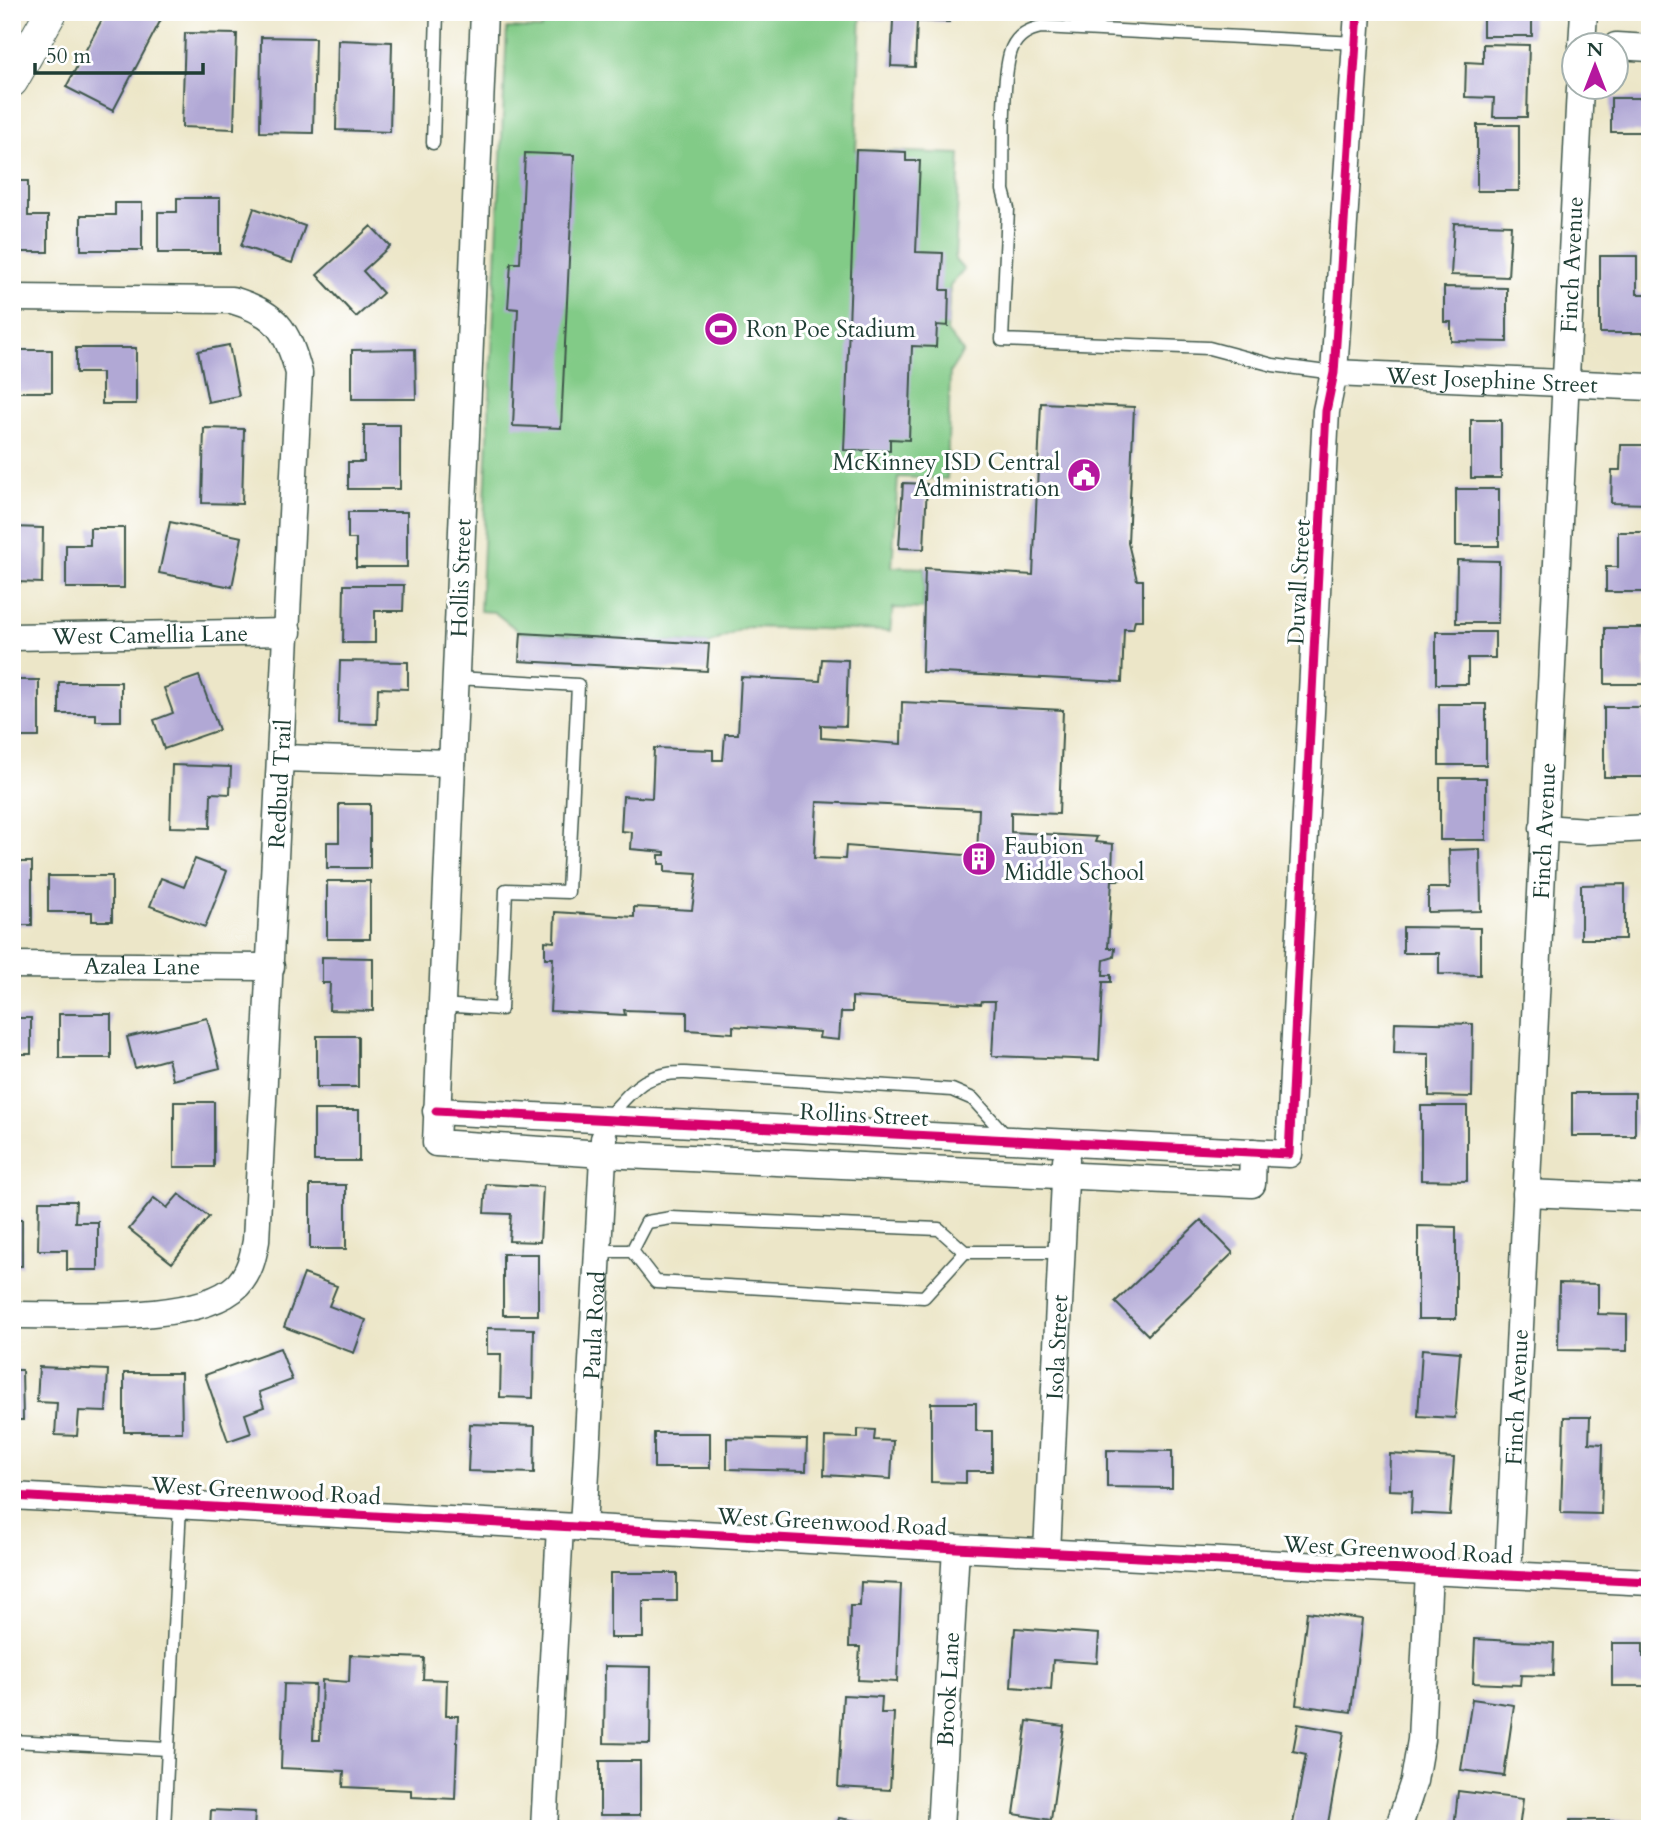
<svg xmlns="http://www.w3.org/2000/svg" width="1662" height="1841" font-family="Cardo,serif">
<rect width="100%" height="100%" fill="#fff"/>
<filter id="ink" filterUnits="userSpaceOnUse"><feTurbulence type="fractalNoise" baseFrequency=".0143" numOctaves="2"/><feDisplacementMap in="SourceGraphic" scale="14" xChannelSelector="R" yChannelSelector="G"/><feConvolveMatrix kernelMatrix="1 2 1 2 8 2 1 2 1" color-interpolation-filters="sRGB"/></filter>
<filter id="wash" filterUnits="userSpaceOnUse"><feTurbulence type="fractalNoise" baseFrequency=".00686" numOctaves="4" result="noise"/><feDisplacementMap in="SourceGraphic" scale="28" xChannelSelector="R" yChannelSelector="G"/><feGaussianBlur stdDeviation="1.57" result="paint"/><feColorMatrix in="noise" values="0 0 0 0 0 0 0 0 0 0 0 0 0 0 0 0 0 1.4 0 .05"/><feComposite in="paint" operator="in"/></filter>
<g filter="url(#wash)">
<rect width="100%" height="100%" fill="#ece6c8"/>
<path fill="#82cb87" stroke="#50845e" stroke-width="2" d="M 547,12 L 861,12 L 856,150 L 960,154 L 955,260 L 964,270 L 950,286 L 947,332 L 963,352 L 950,372 L 947,479 L 898,477 L 892,567 L 925,568 L 923,609 L 893,608 L 890,631 L 746,627 L 709,644 L 521,633 L 494,612 L 480,611 L 507,28 L 541,29 Z"/>
<g id="blocks">
<path fill="#b1a8d5" fill-rule="evenodd" d="M 106,12 L 165,12 L 113,111 L 66,87 Z
M 861,12 L 950,12 L 949,22 L 917,21 L 915,67 L 891,66 L 893,20 L 861,19 Z
M 1483,12 L 1532,12 L 1532,36 L 1483,36 Z
M 185,33 L 237,34 L 234,129 L 182,127 Z
M 261,37 L 315,38 L 313,133 L 260,132 Z
M 338,40 L 392,42 L 390,132 L 336,130 Z
M 1483,44 L 1529,45 L 1527,117 L 1493,117 L 1494,98 L 1465,97 L 1466,62 L 1483,63 Z
M 1611,98 L 1650,98 L 1650,132 L 1611,132 Z
M 1477,125 L 1519,125 L 1519,191 L 1477,191 Z
M 856,150 L 906,152 L 906,161 L 920,161 L 916,252 L 943,253 L 941,290 L 949,290 L 948,326 L 937,325 L 936,347 L 912,346 L 909,440 L 890,439 L 890,451 L 844,450 Z
M 525,153 L 574,155 L 561,428 L 513,426 L 518,309 L 508,308 L 511,263 L 520,263 Z
M 12,181 L 28,181 L 28,216 L 48,216 L 48,252 L 12,252 Z
M 177,198 L 220,198 L 220,253 L 158,253 L 158,212 L 177,212 Z
M 115,203 L 142,203 L 142,250 L 81,250 L 81,215 L 115,215 Z
M 254,208 L 305,226 L 292,263 L 241,246 Z
M 1454,223 L 1511,225 L 1508,277 L 1451,275 Z
M 371,226 L 390,246 L 363,271 L 383,293 L 356,317 L 317,275 Z
M 1600,256 L 1637,256 L 1637,294 L 1650,294 L 1650,333 L 1600,333 Z
M 1444,287 L 1507,288 L 1507,342 L 1451,341 L 1451,322 L 1444,322 Z
M 229,345 L 239,396 L 208,402 L 198,351 Z
M 76,348 L 136,348 L 136,404 L 102,404 L 102,373 L 76,373 Z
M 415,349 L 416,399 L 352,399 L 352,350 Z
M 12,350 L 52,350 L 52,392 L 12,392 Z
M 1041,403 L 1134,407 L 1128,543 L 1137,580 L 1143,580 L 1143,620 L 1135,620 L 1133,629 L 1124,629 L 1122,682 L 922,672 L 925,568 L 1033,575 Z
M 1471,420 L 1501,420 L 1501,478 L 1471,478 Z
M 364,425 L 400,425 L 400,489 L 348,489 L 348,462 L 364,462 Z
M 204,428 L 244,429 L 242,504 L 202,503 Z
M 1621,445 L 1650,445 L 1650,504 L 1611,503 L 1612,470 L 1620,470 Z
M 903,483 L 927,484 L 924,549 L 899,548 Z
M 1456,489 L 1499,489 L 1499,546 L 1456,546 Z
M 348,512 L 407,512 L 407,567 L 356,567 L 356,539 L 348,539 Z
M 170,522 L 242,537 L 232,587 L 159,573 Z
M 12,527 L 43,528 L 42,583 L 17,582 L 17,592 L 12,592 Z
M 90,528 L 124,528 L 124,588 L 66,588 L 66,545 L 90,545 Z
M 1618,532 L 1650,532 L 1650,592 L 1606,592 L 1606,567 L 1618,567 Z
M 1457,560 L 1499,561 L 1498,623 L 1456,623 Z
M 344,585 L 404,585 L 403,611 L 375,611 L 375,643 L 343,643 Z
M 1605,628 L 1645,628 L 1645,684 L 1605,684 Z
M 1436,632 L 1495,632 L 1495,658 L 1468,658 L 1468,684 L 1436,684 Z
M 521,633 L 709,644 L 707,671 L 519,661 Z
M 822,659 L 848,660 L 846,726 L 821,725 L 821,738 L 901,744 L 902,702 L 1063,710 L 1059,814 L 1011,812 L 1011,832 L 1097,837 L 1095,842 L 1113,844 L 1112,873 L 1120,873 L 1120,880 L 1112,880 L 1108,948 L 1115,948 L 1114,957 L 1104,960 L 1103,975 L 1111,975 L 1111,982 L 1103,982 L 1099,1060 L 992,1056 L 995,1001 L 982,1001 L 981,1004 L 852,997 L 852,1012 L 841,1012 L 839,1040 L 819,1038 L 820,1032 L 733,1026 L 733,1033 L 687,1030 L 687,1012 L 624,1010 L 625,1015 L 550,1011 L 553,958 L 545,958 L 545,941 L 554,942 L 555,912 L 634,917 L 634,907 L 692,910 L 697,874 L 665,872 L 665,864 L 659,864 L 659,855 L 665,855 L 665,852 L 631,849 L 632,832 L 621,831 L 623,796 L 652,798 L 654,748 L 713,750 L 713,760 L 723,760 L 725,734 L 738,734 L 741,677 L 820,681 ZM 817,802 L 979,809 L 977,856 L 846,846 L 845,859 L 814,858 Z
M 340,661 L 408,662 L 408,689 L 378,688 L 377,724 L 338,723 Z
M 199,676 L 219,730 L 164,749 L 154,720 L 173,713 L 164,688 Z
M 17,680 L 39,680 L 39,737 L 12,737 L 12,691 L 17,691 Z
M 59,682 L 121,682 L 121,721 L 96,721 L 96,714 L 59,714 Z
M 1439,704 L 1486,704 L 1486,765 L 1439,765 Z
M 1604,707 L 1644,707 L 1644,777 L 1604,777 Z
M 172,765 L 231,767 L 230,794 L 211,793 L 210,828 L 170,827 Z
M 1440,778 L 1486,778 L 1486,840 L 1440,840 Z
M 339,804 L 370,804 L 370,868 L 327,868 L 327,842 L 339,842 Z
M 1480,849 L 1481,911 L 1428,912 L 1428,888 L 1450,888 L 1449,850 Z
M 195,859 L 227,871 L 205,927 L 150,906 L 161,878 L 184,887 Z
M 12,862 L 32,862 L 32,925 L 12,925 Z
M 48,876 L 112,876 L 112,921 L 92,921 L 92,912 L 48,912 Z
M 327,881 L 370,881 L 370,939 L 327,939 Z
M 1625,884 L 1625,939 L 1581,939 L 1581,885 Z
M 1403,927 L 1480,928 L 1480,975 L 1439,974 L 1439,953 L 1403,953 Z
M 322,957 L 373,958 L 373,1011 L 329,1010 L 330,983 L 322,983 Z
M 59,1014 L 111,1014 L 111,1058 L 59,1058 Z
M 12,1018 L 31,1018 L 31,1054 L 12,1054 Z
M 207,1018 L 220,1068 L 173,1080 L 168,1059 L 135,1068 L 127,1037 Z
M 1395,1022 L 1473,1024 L 1472,1097 L 1429,1096 L 1429,1054 L 1394,1053 Z
M 317,1036 L 358,1036 L 358,1087 L 317,1087 Z
M 1572,1093 L 1635,1093 L 1635,1136 L 1572,1136 Z
M 174,1102 L 214,1102 L 214,1167 L 174,1167 Z
M 1421,1106 L 1467,1106 L 1467,1181 L 1421,1180 Z
M 314,1110 L 359,1110 L 359,1161 L 314,1161 Z
M 486,1184 L 543,1187 L 540,1242 L 509,1241 L 511,1214 L 484,1213 Z
M 310,1185 L 346,1185 L 346,1249 L 310,1249 Z
M 179,1194 L 209,1217 L 172,1263 L 129,1229 L 154,1198 L 167,1208 Z
M 39,1201 L 76,1201 L 75,1222 L 98,1222 L 98,1270 L 67,1270 L 67,1250 L 38,1250 Z
M 12,1219 L 22,1219 L 22,1266 L 12,1266 Z
M 1201,1220 L 1233,1253 L 1148,1335 L 1115,1302 Z
M 1418,1226 L 1456,1227 L 1456,1319 L 1418,1319 Z
M 503,1254 L 538,1254 L 538,1315 L 503,1315 Z
M 304,1274 L 337,1286 L 329,1306 L 366,1320 L 354,1353 L 284,1327 Z
M 1559,1283 L 1598,1284 L 1598,1314 L 1627,1315 L 1627,1351 L 1558,1350 Z
M 487,1328 L 534,1329 L 533,1398 L 500,1397 L 501,1354 L 487,1354 Z
M 280,1348 L 292,1380 L 259,1392 L 264,1407 L 245,1414 L 251,1433 L 228,1441 L 205,1375 Z
M 1422,1349 L 1460,1352 L 1455,1418 L 1418,1416 Z
M 39,1367 L 108,1370 L 106,1412 L 79,1411 L 77,1436 L 55,1435 L 57,1403 L 37,1402 Z
M 12,1370 L 22,1370 L 23,1420 L 12,1420 Z
M 124,1373 L 181,1373 L 182,1432 L 124,1432 Z
M 931,1403 L 976,1403 L 976,1431 L 992,1431 L 992,1471 L 966,1471 L 966,1483 L 931,1482 Z
M 1564,1417 L 1590,1417 L 1589,1443 L 1603,1444 L 1601,1514 L 1561,1513 Z
M 470,1424 L 535,1426 L 534,1473 L 468,1471 Z
M 858,1429 L 875,1430 L 874,1440 L 893,1441 L 891,1479 L 824,1475 L 825,1437 L 858,1438 Z
M 654,1433 L 710,1433 L 710,1468 L 654,1468 Z
M 727,1438 L 807,1440 L 806,1471 L 727,1469 Z
M 1107,1450 L 1172,1451 L 1172,1488 L 1107,1487 Z
M 1390,1454 L 1454,1458 L 1450,1515 L 1411,1513 L 1412,1491 L 1389,1490 Z
M 610,1573 L 677,1573 L 677,1601 L 643,1601 L 643,1638 L 610,1638 Z
M 861,1582 L 901,1584 L 897,1682 L 858,1680 L 860,1647 L 849,1647 L 850,1606 L 860,1606 Z
M 1307,1612 L 1362,1619 L 1351,1712 L 1296,1705 Z
M 1015,1628 L 1099,1634 L 1097,1663 L 1053,1660 L 1051,1690 L 1011,1687 Z
M 1475,1639 L 1554,1643 L 1553,1676 L 1521,1675 L 1520,1685 L 1473,1683 Z
M 1612,1643 L 1643,1643 L 1643,1657 L 1650,1657 L 1650,1686 L 1612,1686 Z
M 350,1655 L 424,1658 L 423,1679 L 447,1680 L 446,1716 L 458,1716 L 455,1799 L 411,1797 L 411,1790 L 343,1787 L 344,1771 L 281,1768 L 284,1684 L 315,1685 L 313,1740 L 320,1740 L 322,1680 L 349,1682 Z
M 605,1666 L 651,1667 L 650,1744 L 604,1743 Z
M 843,1695 L 882,1697 L 881,1713 L 894,1713 L 890,1790 L 838,1787 Z
M 1472,1699 L 1514,1705 L 1504,1776 L 1461,1770 Z
M 1027,1721 L 1064,1726 L 1051,1820 L 1014,1814 Z
M 1298,1724 L 1344,1732 L 1327,1829 L 1292,1829 L 1306,1754 L 1293,1751 Z
M 600,1761 L 640,1761 L 640,1815 L 600,1815 Z
M 1458,1791 L 1523,1799 L 1519,1829 L 1454,1829 Z
M 211,1810 L 255,1812 L 254,1829 L 210,1829 Z
M 839,1818 L 876,1824 L 875,1829 L 836,1829 Z
M 1570,1820 L 1650,1820 L 1650,1829 L 1570,1829 Z"/>
</g>
</g>
<g filter="url(#ink)">
<use href="#blocks" fill-opacity="0" stroke="#3e564a" stroke-width="2"/>
<g fill="none" stroke-linecap="round" stroke-linejoin="round">
<g stroke="#3e564a" stroke-width="15">
<path id="service" d="M 433,143 L 437,12
M 1334,373 L 1273,365 L 1209,348 L 1002,340 L 1008,209 L 1003,190 C 1004,159 1001,73 1012,48 C 1018,35 1028,30 1041,27 L 1357,43
M 440,1005 L 501,1009 L 506,890 L 568,892 L 578,685 L 457,678
M 608,1117 C 634,1089 644,1072 685,1073 L 952,1090 L 973,1099 L 1008,1138
M 599,1251 L 632,1251 L 647,1222 L 671,1218 L 939,1229 L 965,1252 L 1061,1252
M 632,1251 L 656,1282 L 924,1297 L 965,1252
M 12,1741 L 168,1749
M 164,1829 L 180,1506"/>
</g>
<g stroke="#3e564a" stroke-width="29">
<g id="minor">
<path d="M 484,12 L 436,1143 L 603,1154 L 1252,1184 L 1253,1152"/>
<path d="M 1582,46 L 1584,12"/>
<path d="M 1616,46 L 1650,48"/>
<path d="M 12,298 L 232,300 C 276,313 287,329 299,373 L 256,1241 C 253,1257 250,1272 238,1285 C 198,1325 69,1314 12,1315"/>
<path id="s1" d="M 1334,373 L 1650,387"/>
<path id="s2" d="M 12,637 L 288,632"/>
<path d="M 281,758 L 452,763"/>
<path d="M 1543,828 L 1587,831 L 1650,828"/>
<path id="s3" d="M 12,965 L 271,967"/>
<path d="M 436,1111 L 1289,1154 L 1326,411 L 1334,373 L 1358,12"/>
<path d="M 1526,1193 L 1650,1198"/>
<path d="M 12,1496 L 956,1548 L 1650,1582"/>
<path id="s4" d="M 583,1528 L 604,1139"/>
<path id="s5" d="M 1047,1552 L 1066,1160"/>
<path id="s6" d="M 1508,1574 L 1580,88"/>
<path d="M 544,1829 L 560,1527"/>
<path id="s7" d="M 940,1829 L 956,1548"/>
<path d="M 1398,1829 L 1414,1781 L 1421,1740 L 1429,1571"/>
</g>
</g>
<g stroke="#3e564a" stroke-width="34">
<path id="tertiary" d="M 12,81 L 51,12"/>
</g>
<use href="#service" stroke="#fff" stroke-width="12"/>
<use href="#minor" stroke="#fff" stroke-width="26"/>
<use href="#tertiary" stroke="#fff" stroke-width="32"/>
<g stroke="#fff" stroke-width="13">
<path id="cycleway" d="M 436,1111 L 1289,1154 L 1326,411 L 1334,373 L 1358,12
M 12,1496 L 956,1548 L 1650,1582"/>
</g>
<use href="#cycleway" stroke="#d6006c" stroke-width="9"/>
</g>
</g>
<defs>
<g id="stadium-disc" transform="scale(1.75)"><circle r="9.5" fill="#b5179e" stroke="#fff"/><path d="M0-5a6.5 5 0 1 0 0 10a6.5 5 0 1 0 0-10ZM-3.5-1.8h7v3.6h-7Z" fill="#fff"/></g>
<g id="civic-disc" transform="scale(1.75)"><circle r="9.5" fill="#b5179e" stroke="#fff"/><path d="M-.6-6.5H3V-4.5H.6V-3L4-1V1h2V6H-6V1h2V-1L-.6-3ZM-1.2 2.5V6h2.4V2.5Z" fill="#fff"/></g>
<g id="building-disc" transform="scale(1.75)"><circle r="9.5" fill="#b5179e" stroke="#fff"/><path d="M-4-6H4V6H1V3H-1V6H-4ZM-2.5-4.3h1.7v1.8h-1.7ZM.8-4.3h1.7v1.8H.8ZM-2.5-1h1.7V.8h-1.7ZM.8-1h1.7V.8H.8Z" fill="#fff"/></g>
</defs>
<g fill-rule="evenodd">
<use href="#stadium-disc" x="721" y="329"/>
<use href="#civic-disc" x="1084" y="475"/>
<use href="#building-disc" x="979" y="859"/>
</g>
<g text-anchor="middle" dominant-baseline="central" stroke-width="6" stroke-linejoin="round" paint-order="stroke">
<g font-size="23" fill="#1f3d34" stroke="#fff">
<text stroke="none"><textPath href="#s6" startOffset="1311">Finch Avenue</textPath></text>
<text stroke="none"><textPath href="#s1" startOffset="158">West Josephine Street</textPath></text>
<text transform="translate(461 578) rotate(-88)">Hollis Street</text>
<text transform="translate(1299 582) rotate(-87)">Duvall Street</text>
<text stroke="none"><textPath href="#s2" startOffset="138">West Camellia Lane</textPath></text>
<text transform="translate(280 784) rotate(-87)">Redbud Trail</text>
<text stroke="none"><textPath href="#s6" startOffset="744">Finch Avenue</textPath></text>
<text stroke="none"><textPath href="#s3" startOffset="130">Azalea Lane</textPath></text>
<text transform="translate(864 1115) rotate(3)">Rollins Street</text>
<text stroke="none"><textPath href="#s4" startOffset="203">Paula Road</textPath></text>
<text stroke="none"><textPath href="#s5" startOffset="205">Isola Street</textPath></text>
<text stroke="none"><textPath href="#s6" startOffset="177">Finch Avenue</textPath></text>
<text transform="translate(266 1491) rotate(3)">West Greenwood Road</text>
<text transform="translate(832 1522) rotate(3)">West Greenwood Road</text>
<text transform="translate(1398 1550) rotate(3)">West Greenwood Road</text>
<text stroke="none"><textPath href="#s7" startOffset="140">Brook Lane</textPath></text>
</g>
<g font-size="23" fill="#1f3d34" stroke="#fff" text-anchor="start">
<text x="746" y="329">Ron Poe Stadium</text>
<text x="1060" y="462" text-anchor="end">McKinney ISD Central<tspan x="1060" dy="26">Administration</tspan></text>
<text x="1004" y="846">Faubion<tspan x="1004" dy="26">Middle School</tspan></text>
</g>
</g>
<rect width="1662" height="1841" fill="none" stroke="#fff" stroke-width="42"/>
<g transform="translate(1595 66)"><circle r="33" fill="#ffffff" stroke="#a5b1ae" stroke-width="2"/>
<path d="M0-5L12 26L0 18L-12 26Z" fill="#b5179e"/>
<text y="-10" font-size="19" font-weight="bold" text-anchor="middle" fill="#1f3d34">N</text>
</g>
<path d="M35 63v10h168v-10" fill="none" stroke="#1f3d34" stroke-width="3.5"/>
<text x="46" y="63" font-size="21" fill="#1f3d34" stroke="#ffffff" stroke-width="5" paint-order="stroke">50 m</text>
</svg>
